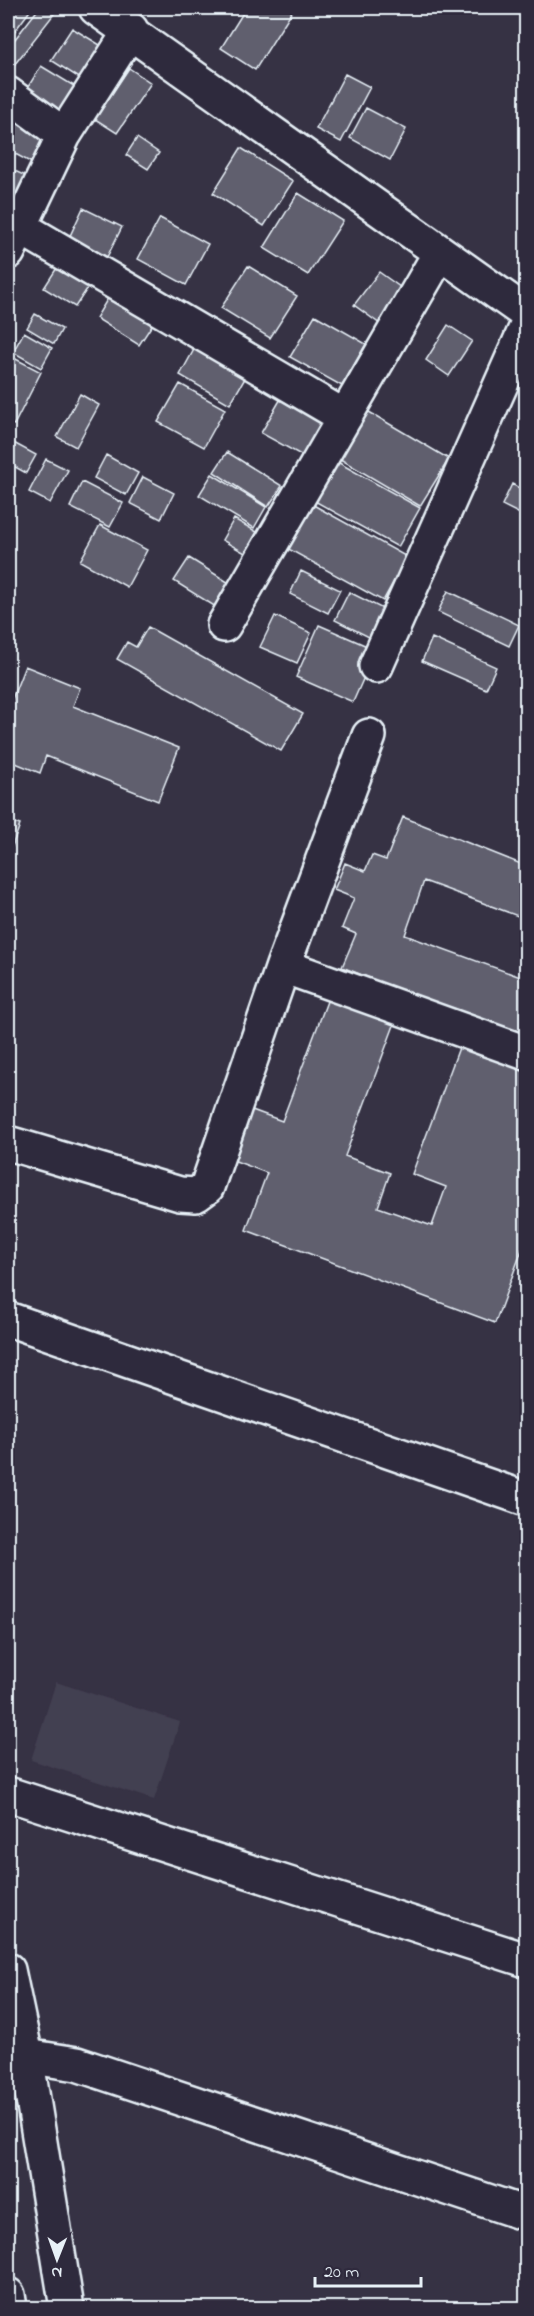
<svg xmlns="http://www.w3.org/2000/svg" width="534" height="2316" font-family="'Indie Flower',sans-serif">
<rect width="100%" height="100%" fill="#363244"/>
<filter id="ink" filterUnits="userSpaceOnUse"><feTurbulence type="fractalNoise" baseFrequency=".0167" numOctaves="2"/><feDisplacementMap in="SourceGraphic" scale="12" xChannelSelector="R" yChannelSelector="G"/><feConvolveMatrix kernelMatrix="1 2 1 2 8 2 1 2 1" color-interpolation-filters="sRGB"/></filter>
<g filter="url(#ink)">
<path fill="#433f51" d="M 56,1682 L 180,1722 L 154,1800 L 31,1760 Z"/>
<path fill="#605e6e" stroke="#e8f1f8" stroke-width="1.5" d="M 11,8 L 32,8 L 8,40 L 8,13 Z
M 39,8 L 46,8 L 54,14 L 11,69 L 8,66 L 8,48 Z
M 246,8 L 294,8 L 255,70 L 221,48 Z
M 72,28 L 105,48 L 84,81 L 51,60 Z
M 41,66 L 79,89 L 62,118 L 23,95 Z
M 129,68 L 151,83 L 117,133 L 95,119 Z
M 345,74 L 370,87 L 341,142 L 316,129 Z
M 366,108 L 406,129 L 390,160 L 350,138 Z
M 11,120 L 55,144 L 41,168 L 8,150 L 8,127 Z
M 137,138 L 159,153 L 148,169 L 126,155 Z
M 241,148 L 293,181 L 264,226 L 213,193 Z
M 8,168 L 26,176 L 13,203 L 8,200 Z
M 298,193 L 343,221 L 308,275 L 264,248 Z
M 83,208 L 122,227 L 107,257 L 69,238 Z
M 160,218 L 208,244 L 186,285 L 138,259 Z
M 60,263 L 91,283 L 75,307 L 44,288 Z
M 248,266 L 297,296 L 270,338 L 221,308 Z
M 379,272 L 404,290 L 380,324 L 354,305 Z
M 114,288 L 158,316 L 139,345 L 96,318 Z
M 35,314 L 62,329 L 54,344 L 27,328 Z
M 315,315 L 366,344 L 342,386 L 290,357 Z
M 448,325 L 472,341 L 449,376 L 426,360 Z
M 24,332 L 52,348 L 41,368 L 13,352 Z
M 196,346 L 247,375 L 230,404 L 180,375 Z
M 8,355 L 41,372 L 14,425 L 8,422 Z
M 180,384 L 225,409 L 204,447 L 158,422 Z
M 80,394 L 99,405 L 76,447 L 57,437 Z
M 283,395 L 332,422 L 310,460 L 261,433 Z
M 364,409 L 449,459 L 420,506 L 335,456 Z
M 10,441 L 36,455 L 26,473 L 8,463 L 8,445 Z
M 227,452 L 282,486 L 268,507 L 214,472 Z
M 106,455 L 138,473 L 126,495 L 94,478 Z
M 46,459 L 68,470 L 50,503 L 29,492 Z
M 332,459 L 420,508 L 398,547 L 311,499 Z
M 212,474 L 266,507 L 254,528 L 199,495 Z
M 143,477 L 174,493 L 161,519 L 130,503 Z
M 82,482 L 123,503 L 110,527 L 70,507 Z
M 512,484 L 526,492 L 526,517 L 502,505 Z
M 308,502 L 407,557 L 383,601 L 283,546 Z
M 234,519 L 257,532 L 245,553 L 222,540 Z
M 100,525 L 147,550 L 127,587 L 80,561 Z
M 189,558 L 239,589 L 224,612 L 174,581 Z
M 301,571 L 340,590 L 328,613 L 290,594 Z
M 448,591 L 519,625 L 509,646 L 438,612 Z
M 349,592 L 387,611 L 373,639 L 335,620 Z
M 275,616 L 311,633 L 297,663 L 260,647 Z
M 319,625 L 376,650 L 353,702 L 296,677 Z
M 148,627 L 303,714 L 281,751 L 117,659 L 127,642 L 136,647 Z
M 432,638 L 496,667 L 486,689 L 422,661 Z
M 25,666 L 80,688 L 73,706 L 179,748 L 158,801 L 46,756 L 40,773 L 8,760 L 8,709 Z
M 403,817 L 526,866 L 526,919 L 424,881 L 405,935 L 526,979 L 526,1041 L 342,967 L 356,934 L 342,928 L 354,898 L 334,890 L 345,863 L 365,871 L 372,855 L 386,860 Z
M 8,821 L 20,825 L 8,857 Z
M 329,996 L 396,1020 L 345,1156 L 390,1173 L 378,1207 L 432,1226 L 446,1187 L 412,1174 L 460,1045 L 526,1070 L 526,1239 L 495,1323 L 246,1230 L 267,1173 L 225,1157 L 244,1107 L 282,1121 Z"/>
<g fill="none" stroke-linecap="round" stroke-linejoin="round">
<g stroke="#e8f1f8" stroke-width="38">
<path id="minor" d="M 96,8 L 526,313
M 8,94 L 64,135
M 8,220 L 345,417
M 8,252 L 64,135 L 131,30
M 224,625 L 440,253
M 376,666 L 526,328
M 283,966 L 526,1053
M 8,1143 L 180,1194 L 196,1195 L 207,1187 L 283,966 L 369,736
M 8,1319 L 526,1499
M 8,1794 L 526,1960
M 26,2056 L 77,2064 L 526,2214"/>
</g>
<g stroke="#e8f1f8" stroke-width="38">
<path id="major" d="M 8,1970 L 26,2056 L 67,2308
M 8,2295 L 10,2308"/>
</g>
<use href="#minor" stroke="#2f2a3d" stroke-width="33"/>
<use href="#major" stroke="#2f2a3d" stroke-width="33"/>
</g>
</g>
<rect width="534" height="2316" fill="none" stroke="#2f2a3d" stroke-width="30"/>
<rect x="15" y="15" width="504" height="2286" fill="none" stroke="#e8f1f8" stroke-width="2" filter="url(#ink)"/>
<g transform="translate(57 2259) rotate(181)" stroke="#2f2a3d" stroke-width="4.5" paint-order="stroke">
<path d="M0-4.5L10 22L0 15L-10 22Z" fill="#e8f1f8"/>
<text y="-9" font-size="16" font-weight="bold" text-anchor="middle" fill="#e8f1f8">N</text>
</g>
<path d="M315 2277v9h106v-9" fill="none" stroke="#e8f1f8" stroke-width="3"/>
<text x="324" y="2277" font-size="18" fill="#e8f1f8" stroke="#2f2a3d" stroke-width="4.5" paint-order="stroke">20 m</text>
</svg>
